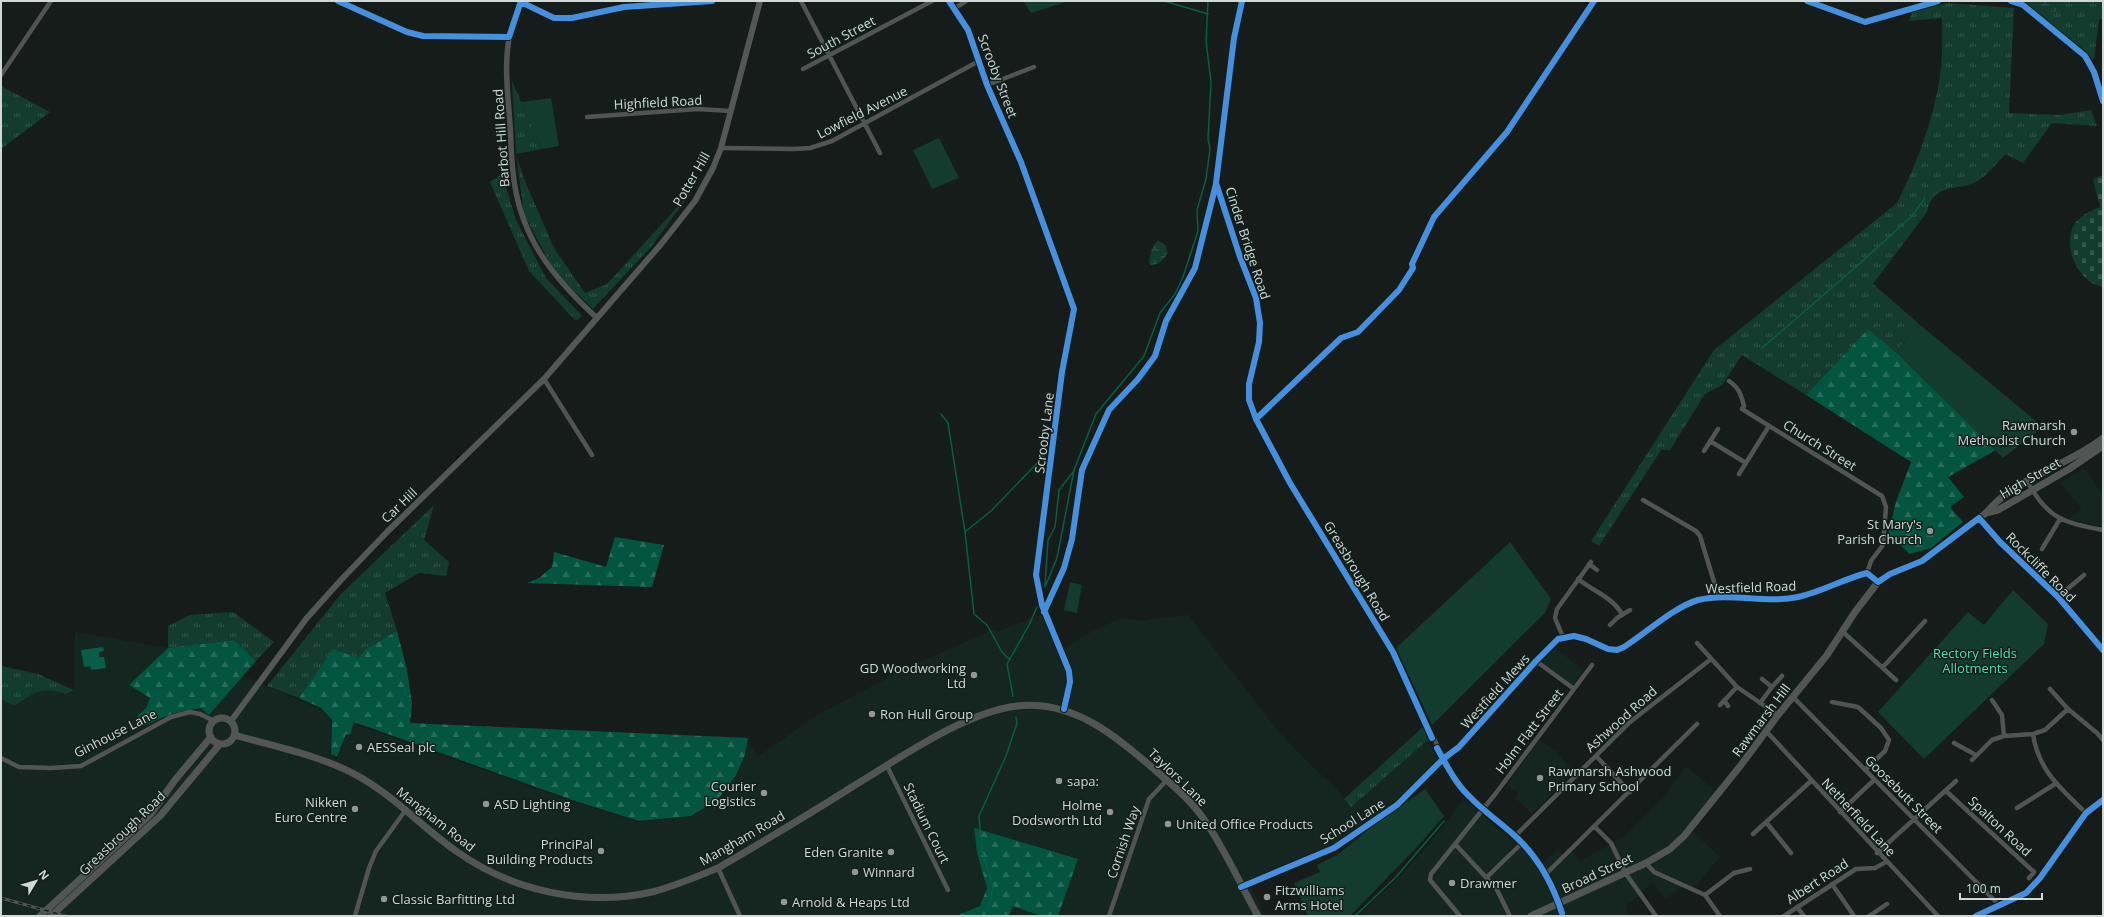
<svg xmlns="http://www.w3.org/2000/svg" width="2104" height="917" font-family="'Open Sans',sans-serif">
<defs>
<pattern id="grass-tufts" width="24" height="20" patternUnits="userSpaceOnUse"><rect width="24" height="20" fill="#133b2e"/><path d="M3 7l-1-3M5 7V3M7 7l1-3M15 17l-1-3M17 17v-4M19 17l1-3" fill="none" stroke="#34574c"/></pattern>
<pattern id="forest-firs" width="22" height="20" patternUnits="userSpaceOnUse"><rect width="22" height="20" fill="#03553f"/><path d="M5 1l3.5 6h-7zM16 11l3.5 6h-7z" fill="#276d5a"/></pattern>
<pattern id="wetland-marsh" width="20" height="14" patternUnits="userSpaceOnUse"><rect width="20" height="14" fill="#133b2e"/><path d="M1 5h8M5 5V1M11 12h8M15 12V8" fill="none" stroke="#34574c"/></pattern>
<pattern id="cemetery-stones" width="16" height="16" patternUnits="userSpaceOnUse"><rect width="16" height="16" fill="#133b2e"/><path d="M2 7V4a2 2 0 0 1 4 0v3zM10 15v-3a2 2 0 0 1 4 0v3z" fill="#34574c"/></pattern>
</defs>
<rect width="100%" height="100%" fill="#161c19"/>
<path fill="#14261f" d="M 2084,468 L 2103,495 L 2103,527 L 2069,519 L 2080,510 L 2081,507 L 2060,483 Z
M 1042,614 L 1058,652 L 1094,630 L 1122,618 L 1145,621 L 1156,618 L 1188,615 L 1278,731 L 1314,768 L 1335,787 L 1350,807 L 1428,740 L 1443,768 L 1399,807 L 1331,853 L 1250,886 L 1266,916 L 1058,916 L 1078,859 L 974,828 L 977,853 L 987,889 L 980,906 L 956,916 L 1,916 L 1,699 L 14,706 L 31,694 L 49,688 L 66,694 L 74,690 L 75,632 L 168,648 L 129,685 L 150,698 L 146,708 L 137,716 L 143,726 L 174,713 L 201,708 L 209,715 L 243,676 L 320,709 L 332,720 L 330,754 L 337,759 L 346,735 L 350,736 L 354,724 L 575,802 L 639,822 L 692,816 L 715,803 L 725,793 L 736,775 L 746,755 L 747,742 L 759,756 L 814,717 L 906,668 L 995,629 L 996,632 Z
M 1554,647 L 1584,670 L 1573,686 L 1541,662 Z
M 1539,740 L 1555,751 L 1574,771 L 1532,814 L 1515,798 L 1518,793 L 1507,785 Z
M 1686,766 L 1719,794 L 1690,829 L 1720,857 L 1693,889 L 1684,886 L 1665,899 L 1653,882 L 1640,893 L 1641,895 L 1625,906 L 1629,916 L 1358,916 L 1393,883 L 1431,842 L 1464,799 L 1516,844 L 1507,853 L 1509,855 L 1522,843 L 1539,866 L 1558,849 L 1565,856 L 1571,850 L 1580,861 L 1625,836 L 1664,797 Z
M 1013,906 L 1041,916 L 1009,916 Z"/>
<path fill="url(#grass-tufts)" d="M 2022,1 L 2103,1 L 2103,19 L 2099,19 L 2094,60 Z
M 1947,3 L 2014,8 L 2009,113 L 2060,115 L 2091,110 L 2097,126 L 2052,123 L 2023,163 L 2006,154 C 1998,161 1985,178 1976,182 C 1956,191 1933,183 1927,212 L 1873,284 L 1919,324 L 1896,352 L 1868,329 L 1806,395 L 1742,355 L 1722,385 L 1705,394 L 1670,450 L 1661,450 L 1599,546 L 1591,541 L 1714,350 L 1897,203 C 1917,163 1933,122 1940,76 C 1943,58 1942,37 1942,18 L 1909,21 L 1912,12 Z
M 512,81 L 542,149 L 516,154 L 524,179 L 554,248 L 585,293 L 607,284 L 692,191 L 652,246 L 593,309 L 555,273 L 524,214 L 516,154 Z
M 1,86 L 50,112 L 1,149 Z
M 502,174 L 516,220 L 546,278 L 582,316 L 576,321 L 529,271 L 490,182 Z
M 434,505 L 424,540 L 449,562 L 446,576 L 419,573 L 385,593 L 397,631 L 366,649 L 358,658 L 333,650 L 299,698 L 267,686 L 341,594 Z
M 233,612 L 274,642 L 256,661 L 234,640 L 168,648 L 168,626 L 190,615 Z
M 1,666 L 38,674 L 74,690 L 66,694 C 41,686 35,692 14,706 L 1,699 Z
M 1423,727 L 1428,740 L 1351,807 L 1344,799 Z"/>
<path fill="url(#forest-firs)" d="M 1868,329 L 1896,352 L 1996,450 L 1948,477 L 1964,497 L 1950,507 L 1963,522 L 1931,548 L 1910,554 L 1888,534 L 1896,502 L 1911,462 L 1806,395 Z
M 615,537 L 664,545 L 652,587 L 527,583 L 539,578 L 552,567 L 554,552 L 606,567 Z
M 397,631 L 407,670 L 412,704 L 410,723 L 748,738 L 745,755 L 736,775 L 724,792 L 714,802 L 691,816 L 639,821 L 575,801 L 354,722 L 350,735 L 346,734 L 337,757 L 331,754 L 332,720 L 321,708 L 299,698 L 333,649 L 358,658 L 366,649 Z
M 234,640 L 256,661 L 209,715 L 201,708 L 174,713 L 143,726 L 137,716 L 146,708 L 150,698 L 129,685 L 168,648 Z
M 974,828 L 1078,859 L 1058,916 L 1041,916 L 1013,906 L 1009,916 L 956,916 L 980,906 L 987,888 L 977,853 Z"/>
<path fill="url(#wetland-marsh)" d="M 2024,1 L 2057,1 L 2062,9 L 2047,14 Z
M 1158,240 L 1166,246 L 1168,253 C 1163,260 1159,265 1150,265 C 1148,257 1152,245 1158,240 Z"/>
<path fill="url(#cemetery-stones)" d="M 2103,175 L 2103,287 C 2080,283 2064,251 2072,229 C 2077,217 2089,211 2100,207 L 2093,179 Z"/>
<path fill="#133b2e" d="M 1023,1 L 1069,1 L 1031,13 Z
M 551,98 L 559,146 L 542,149 L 521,102 Z
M 939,138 L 959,178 L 932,189 L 913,150 Z
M 1919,324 L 2043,427 L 2003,458 L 1896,352 Z
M 1510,542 L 1551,599 L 1545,613 L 1432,725 L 1396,648 Z
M 1070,582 L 1082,585 L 1077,613 L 1064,610 Z
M 2013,590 L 2048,624 L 2044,644 L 1924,759 L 1878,712 L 1968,612 L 1984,625 Z
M 1425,789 L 1444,816 L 1416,848 L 1350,916 L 1308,916 L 1294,883 L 1320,872 L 1317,865 L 1337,855 L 1373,826 Z"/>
<path fill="#085d46" d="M 103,647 L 104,651 L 99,652 L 99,657 L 104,657 L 106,668 L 91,670 L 90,666 L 84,667 L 81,650 Z"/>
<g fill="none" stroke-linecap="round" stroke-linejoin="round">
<path stroke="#085d46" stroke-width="1.5" d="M 1164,1 L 1208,14
M 1762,348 L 1858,265 L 1912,216 L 1925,198
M 941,414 L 948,423 L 965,532 L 974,614 L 987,625 L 1002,652 L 1010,660
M 966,531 L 991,511 L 1044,456
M 1045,585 L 1048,540 L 1055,527 L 1059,490 L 1073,472
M 1045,587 L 1057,558 L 1074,470 L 1096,414 L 1144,356 L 1160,313 L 1175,294 L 1183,277 L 1198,231 L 1197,210 L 1206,179 L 1210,149 L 1208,139 L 1211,82 L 1206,41 L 1208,1
M 1013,696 L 1007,664 L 1029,625 L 1037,607
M 985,916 L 990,905 L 993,886 L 982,851 L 979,816 L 1006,756 L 1017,723 L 1016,717
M 1355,916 L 1396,877 L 1444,821"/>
<path stroke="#525453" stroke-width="4.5" d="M 338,1 L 407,32 L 423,36 L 509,37
M 801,1 L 880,153
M 949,1 L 968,30 L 987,85 L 1021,162 L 1074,309 L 1062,372 L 1036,575 L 1042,605 L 1069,671 L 1070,682 L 1064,709
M 1242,1 L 1234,38 L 1216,183 L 1240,257 L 1256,298 L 1260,323 L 1259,342 L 1249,384 L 1249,400 L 1256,419 L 1290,483 L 1393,652 L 1447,766 L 1469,797 L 1522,843 L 1545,875 L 1559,904
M 521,2 L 554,18 L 572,18 L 624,7 L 712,1
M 955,8 L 966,1
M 803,69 L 932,1
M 1,75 L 51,1
M 987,85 L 1034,67
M 587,117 L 698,109 L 730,111
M 721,148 L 794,149 L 810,148 L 832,141 L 979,61
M 544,379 L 592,455
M 1729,381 C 1739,388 1741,394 1744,406 L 1742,409 L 1882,496 L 1886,507 L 1883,545 L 1871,561 L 1867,573
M 1710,441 L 1746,463
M 1704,451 L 1718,429
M 1739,474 L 1769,426
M 2027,481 C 2048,519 2062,522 2103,530
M 1643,500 L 1696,531 L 1700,536 L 1719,598
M 1979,518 L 2000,542 L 2058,597 L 2103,650
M 2042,549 L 2060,519
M 1589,564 L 1597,570
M 1578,579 C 1593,591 1612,597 1622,614
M 2058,597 L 2084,575
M 1610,625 L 1617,618 L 1630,610
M 1843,632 L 1896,680
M 1563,637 L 1555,618 L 1557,609 L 1591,562
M 1697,643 L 1737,687 L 1778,715
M 1536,661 L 1574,689
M 1883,667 L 1925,621
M 1772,687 L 1782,676
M 2050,689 L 2068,709 L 2097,733 L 2103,740
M 1793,697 L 2000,906
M 1724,700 L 1728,706
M 1992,700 L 2002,715 L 2004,736
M 1832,702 L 1858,707 L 1881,728 L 1889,740 L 1885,751 L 1865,770
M 1760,703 L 1772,687 L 1762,679
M 1720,705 L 1737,687
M 1766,731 L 1938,916
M 2033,734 C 2038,770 2061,789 2086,813
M 1954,743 L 1976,755
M 1596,756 L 1630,792
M 1,758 L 19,767 L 51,768 L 81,766 L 171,717 L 190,712 L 200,714 L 214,721
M 1443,759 C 1459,749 1470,735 1483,721 C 1498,703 1514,686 1530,668 C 1538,659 1547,646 1558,640 C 1582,626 1601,658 1624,647 C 1646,633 1674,607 1698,600 C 1731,592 1765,604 1798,597 C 1822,592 1843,579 1867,573 L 1878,582
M 1972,760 L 1992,740 L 2004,736 L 2033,734 L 2045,730 L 2068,709
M 887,766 L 948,890
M 1946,791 L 2034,872 L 2029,878
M 2017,808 L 2055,784
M 1840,812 L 1874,780
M 1766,822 L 1791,853
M 1595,827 L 1611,843 L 1626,874 L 1656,916
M 1753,834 L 1811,781
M 1515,836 L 1630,722 L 1711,659
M 1455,844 L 1496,888 L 1510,916
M 1877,853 L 1956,781
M 1646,863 L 1654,872 L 1705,895 L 1720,916
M 718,868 L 740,916
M 1545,875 L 1697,724
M 1487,877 L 1522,843
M 1832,884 L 1854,916
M 1241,887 L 1334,848 L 1397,805 L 1441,763
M 1705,895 L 1734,873 L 1750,869
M 1797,907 L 1804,916
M 355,916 L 369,868 L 376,851 L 405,811
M 1109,916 L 1149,799 L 1167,780
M 1460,916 L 1430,880 L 1431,874 L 1496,793 L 1592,665
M 1784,916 L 1856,869 L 1875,868 L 1886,862
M 1869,916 L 1887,904
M 1976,916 L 2026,893 L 2040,878 L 2086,813 L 2103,800"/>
<path stroke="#525453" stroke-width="5.5" d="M 521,1 C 517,13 512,26 509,39 C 504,66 508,96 510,124 C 511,140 511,156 513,172 C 519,236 552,277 597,318
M 1807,1 L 1865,22 L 1938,1
M 2011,1 L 2023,5 L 2085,56 L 2094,72 L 2103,101"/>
<path stroke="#535755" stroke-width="6" d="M 231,721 L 306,619 L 340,581 L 388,531 L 544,379 L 597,318 L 662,243 L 695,201 L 713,168 L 721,148 L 760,1"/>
<path stroke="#525554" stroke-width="7" d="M 1986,513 L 1998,510 L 2069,469 L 2103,446
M209 731a13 13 0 1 1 26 0a13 13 0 1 1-26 0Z
M 234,735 C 273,746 323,756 358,776 C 394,796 423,828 456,851 C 512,891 585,907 652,892 C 675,886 696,877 718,868 C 764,841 810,814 855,785 C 900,758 965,712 1017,706 C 1073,700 1115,735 1155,770 C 1171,784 1190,799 1203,818 C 1224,847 1240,884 1258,916
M 40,916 L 151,814 L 175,780 L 211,737
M 51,916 L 160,816 L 220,744
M 1531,916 L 1646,863 L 1670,849 L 1684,836 L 1741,765 L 1778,715 L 1827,655 L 1855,612 L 1878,582 L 1890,574 L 1922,561 L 1986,513 C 2014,478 2068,466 2103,438"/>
<g stroke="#525554" stroke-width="3">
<path id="rail" d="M 1,898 L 66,916"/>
</g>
<use href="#rail" stroke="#131f1a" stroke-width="1.5" stroke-dasharray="4.5" stroke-linecap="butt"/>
<g stroke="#131f1a" stroke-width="8">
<path id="cycleway" d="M 338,1 L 407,32 L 423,36 L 509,37 L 521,1
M 949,1 L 968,30 L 987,85 L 1021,162 L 1074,309 L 1062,372 L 1036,575 L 1042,605 L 1069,671 L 1070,682 L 1064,709
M 1242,1 L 1234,38 L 1216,183 L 1240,257 L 1256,298 L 1260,323 L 1259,342 L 1249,384 L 1249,400 L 1256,419 L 1290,483 L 1393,652 L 1432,738
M 1807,1 L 1865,22 L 1938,1
M 2011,1 L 2023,5 L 2085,56 L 2094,72 L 2103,101
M 521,2 L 554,18 L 572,18 L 624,7 L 712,1
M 1256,419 L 1341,338 L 1358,332 L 1399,290 L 1413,268 L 1412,264 L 1434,217 L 1507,132 L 1594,1
M 1044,612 L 1064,568 L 1072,539 L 1082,470 L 1109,410 L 1138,379 L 1155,356 L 1166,321 L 1195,268 L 1216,184
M 1437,748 C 1446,764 1455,783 1469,796 C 1483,811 1500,822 1515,836 C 1537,856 1553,885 1562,913
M 1241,887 L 1334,848 L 1397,805 L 1443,759 L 1459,747 L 1536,661 L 1558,639 L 1574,636 L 1586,639 L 1608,649 L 1617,650 L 1624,647 C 1646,633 1674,607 1698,600 C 1731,592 1765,604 1798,597 C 1822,592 1843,579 1867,573 L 1878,582 L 1890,574 L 1922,561 L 1979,518 L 2000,542 L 2058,597 L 2103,650
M 1976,916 L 2026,893 L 2040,878 L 2086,813 L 2103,800"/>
</g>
<use href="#cycleway" stroke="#468fdf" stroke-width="6"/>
</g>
<g fill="#909794" stroke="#131f1a" stroke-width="1.5">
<circle cx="2074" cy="432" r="4"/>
<circle cx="1930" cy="531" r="4"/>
<circle cx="974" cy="675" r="4"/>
<circle cx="872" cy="714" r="4"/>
<circle cx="359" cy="747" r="4"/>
<circle cx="1540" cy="778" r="4"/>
<circle cx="1059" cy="781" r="4"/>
<circle cx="764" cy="793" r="4"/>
<circle cx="486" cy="804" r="4"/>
<circle cx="355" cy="809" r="4"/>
<circle cx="1110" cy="812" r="4"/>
<circle cx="1168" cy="824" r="4"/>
<circle cx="601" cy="851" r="4"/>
<circle cx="891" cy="852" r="4"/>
<circle cx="855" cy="872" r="4"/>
<circle cx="1452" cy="883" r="4"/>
<circle cx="1267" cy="897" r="4"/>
<circle cx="384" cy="899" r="4"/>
<circle cx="784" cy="902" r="4"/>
</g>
<g text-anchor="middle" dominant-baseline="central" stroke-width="3" stroke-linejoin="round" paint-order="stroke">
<g font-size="13" fill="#d1d9d6" stroke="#131f1a">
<text transform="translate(841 37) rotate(-28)">South Street</text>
<text transform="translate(998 76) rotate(69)">Scrooby Street</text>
<text transform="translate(658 102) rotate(-3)">Highfield Road</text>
<text transform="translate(862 112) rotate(-27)">Lowfield Avenue</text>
<text transform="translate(501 138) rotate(-94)">Barbot Hill Road</text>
<text transform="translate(691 179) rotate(-60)">Potter Hill</text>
<text transform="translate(1248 243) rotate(72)">Cinder Bridge Road</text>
<text transform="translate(1044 433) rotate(-83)">Scrooby Lane</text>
<text transform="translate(1820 445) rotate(32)">Church Street</text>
<text transform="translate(2030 478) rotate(-30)">High Street</text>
<text transform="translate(399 505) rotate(-44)">Car Hill</text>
<text transform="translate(2041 567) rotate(45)">Rockcliffe Road</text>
<text transform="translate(1357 571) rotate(59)">Greasbrough Road</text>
<text transform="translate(1751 587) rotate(-2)">Westfield Road</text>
<text transform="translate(1495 691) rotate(-48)">Westfield Mews</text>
<text transform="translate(1621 719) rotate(-42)">Ashwood Road</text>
<text transform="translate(1761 720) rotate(-53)">Rawmarsh Hill</text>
<text transform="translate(1529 731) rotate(-53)">Holm Flatt Street</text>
<text transform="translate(115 733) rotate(-27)">Ginhouse Lane</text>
<text transform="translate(1178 777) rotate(44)">Taylors Lane</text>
<text transform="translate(1904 794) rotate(45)">Goosebutt Street</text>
<text transform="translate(1859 817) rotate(47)">Netherfield Lane</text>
<text transform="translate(436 819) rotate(38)">Mangham Road</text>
<text transform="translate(1352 821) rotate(-32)">School Lane</text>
<text transform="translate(927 823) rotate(64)">Stadium Court</text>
<text transform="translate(2000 826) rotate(43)">Spalton Road</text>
<text transform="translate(122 833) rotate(-44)">Greasbrough Road</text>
<text transform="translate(742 838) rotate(-30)">Mangham Road</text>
<text transform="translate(1123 842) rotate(-71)">Cornish Way</text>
<text transform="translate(1597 873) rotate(-25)">Broad Street</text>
<text transform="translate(1817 881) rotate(-33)">Albert Road</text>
</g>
<g font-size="13" fill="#d1d9d6" stroke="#131f1a" text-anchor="start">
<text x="2066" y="425" text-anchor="end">Rawmarsh<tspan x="2066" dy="15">Methodist Church</tspan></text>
<text x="1922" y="524" text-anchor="end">St Mary's<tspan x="1922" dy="15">Parish Church</tspan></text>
<text x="966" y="668" text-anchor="end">GD Woodworking<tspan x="966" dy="15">Ltd</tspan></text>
<text x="880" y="714">Ron Hull Group</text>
<text x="367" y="747">AESSeal plc</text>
<text x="1548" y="771">Rawmarsh Ashwood<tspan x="1548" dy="15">Primary School</tspan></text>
<text x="1067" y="781">sapa:</text>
<text x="756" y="786" text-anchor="end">Courier<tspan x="756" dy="15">Logistics</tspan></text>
<text x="347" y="802" text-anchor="end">Nikken<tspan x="347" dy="15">Euro Centre</tspan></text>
<text x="494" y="804">ASD Lighting</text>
<text x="1102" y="805" text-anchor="end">Holme<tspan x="1102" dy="15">Dodsworth Ltd</tspan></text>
<text x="1176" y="824">United Office Products</text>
<text x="593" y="844" text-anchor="end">PrinciPal<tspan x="593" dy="15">Building Products</tspan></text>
<text x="883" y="852" text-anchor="end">Eden Granite</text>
<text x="863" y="872">Winnard</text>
<text x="1460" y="883">Drawmer</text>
<text x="1275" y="890">Fitzwilliams<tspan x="1275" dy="15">Arms Hotel</tspan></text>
<text x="392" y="899">Classic Barfitting Ltd</text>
<text x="792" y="902">Arnold &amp; Heaps Ltd</text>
</g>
<g font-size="13" fill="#4fdeaf" stroke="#131f1a">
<text x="1975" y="653">Rectory Fields<tspan x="1975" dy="15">Allotments</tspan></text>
</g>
</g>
<rect width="2104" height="917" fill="none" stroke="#d1d9d6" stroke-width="4"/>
<g transform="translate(36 881) rotate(52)" stroke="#131f1a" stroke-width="3" paint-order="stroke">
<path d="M0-3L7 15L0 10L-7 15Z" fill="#d1d9d6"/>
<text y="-6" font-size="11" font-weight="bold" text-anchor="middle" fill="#d1d9d6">N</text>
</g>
<path d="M1960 893v6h82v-6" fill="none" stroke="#d1d9d6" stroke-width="2"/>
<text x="1966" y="893" font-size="12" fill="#d1d9d6" stroke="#131f1a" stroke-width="3" paint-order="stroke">100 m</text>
</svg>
